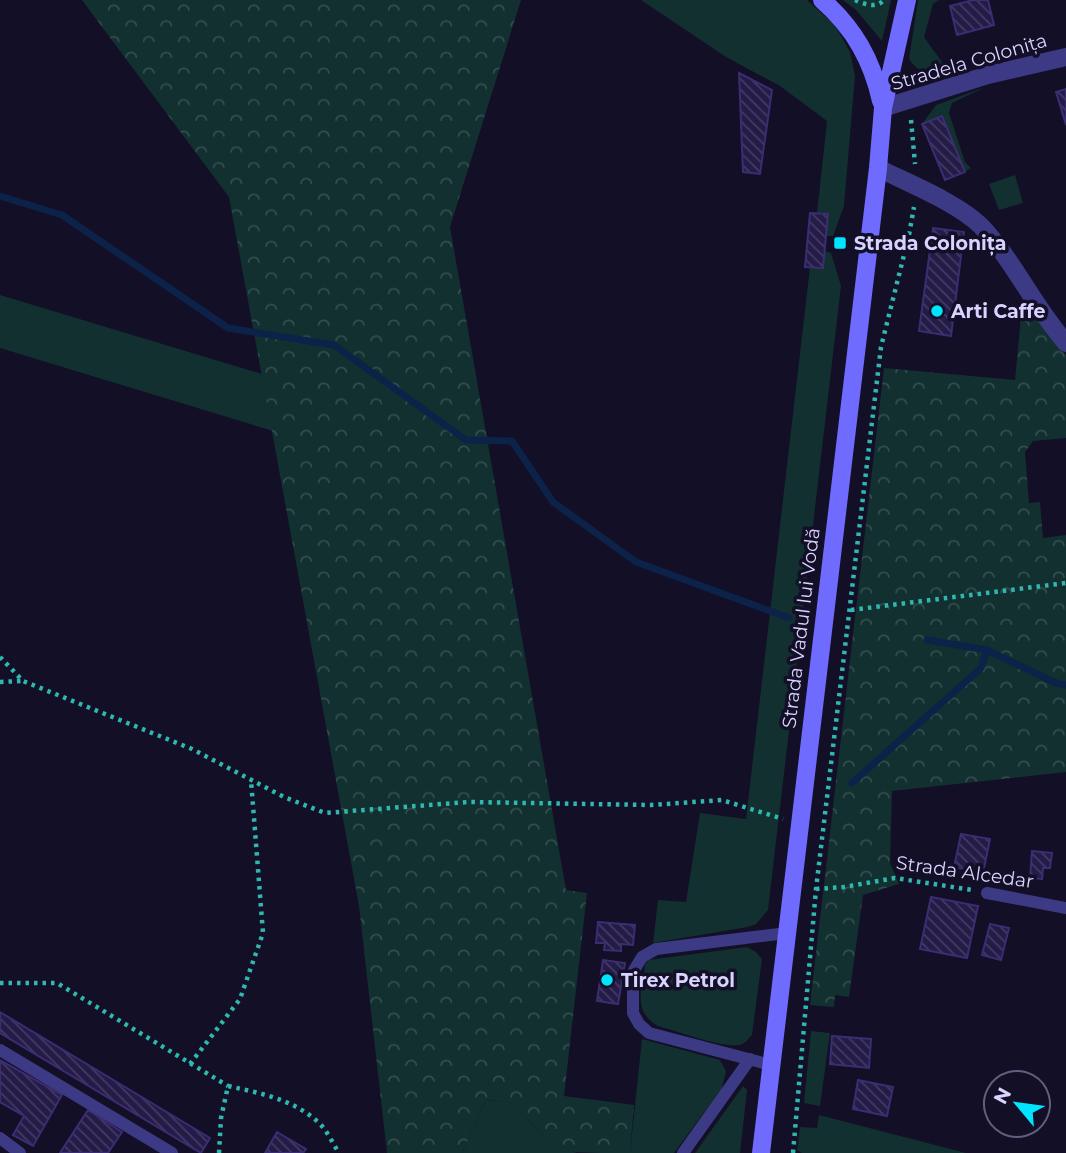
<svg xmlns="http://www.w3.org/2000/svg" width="1066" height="1153" font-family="Montserrat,sans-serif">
<defs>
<pattern id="forest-crowns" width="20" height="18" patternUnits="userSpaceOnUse" patternTransform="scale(1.75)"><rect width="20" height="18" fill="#12302f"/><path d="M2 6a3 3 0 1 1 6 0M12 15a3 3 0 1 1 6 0" fill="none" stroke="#344d4e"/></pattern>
<pattern id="building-back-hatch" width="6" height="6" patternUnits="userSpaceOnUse" patternTransform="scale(1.75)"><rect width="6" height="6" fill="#241b47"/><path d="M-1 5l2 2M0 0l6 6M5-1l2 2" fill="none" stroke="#433b63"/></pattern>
</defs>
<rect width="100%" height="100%" fill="#130f26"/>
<path fill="#12302f" d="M 641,0 L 807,0 L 835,25 L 850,52 L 855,76 L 844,206 L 833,236 L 826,236 L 828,215 L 817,213 L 827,121 L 780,86 L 726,57 Z
M 843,0 L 891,0 L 882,41 L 856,10 Z
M 918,0 L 939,0 L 933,4 L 924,37 L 952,76 C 933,77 920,75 909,59 Z
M 985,87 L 952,103 L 949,113 L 965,162 L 971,168 L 965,172 L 942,117 L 922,124 L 936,105 Z
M 1015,175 L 1023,203 L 999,210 L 989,184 Z
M 824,251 L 831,253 L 841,286 L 768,910 L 756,924 L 748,927 L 653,943 L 658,900 L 686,902 L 700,813 L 746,819 L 810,267 L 822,268 Z
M 0,295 L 262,374 L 273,431 L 0,348 Z
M 747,947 L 756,952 L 762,959 L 752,1035 C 748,1039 745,1044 739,1045 C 722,1048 677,1031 658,1026 C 632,1011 642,990 645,965 L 648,960 Z
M 811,1031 L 830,1033 L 820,1106 L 804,1103 Z
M 642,1039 L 720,1060 L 726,1071 L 722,1088 L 674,1153 L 630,1153 Z
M 743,1086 L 747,1090 L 740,1153 L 695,1153 Z
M 486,1100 L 509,1102 C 528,1121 551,1145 577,1153 L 462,1153 Z
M 819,1115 L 966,1153 L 802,1153 L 797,1150 L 800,1127 L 817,1128 Z"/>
<path fill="url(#forest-crowns)" d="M 82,0 L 521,0 L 450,227 L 566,890 L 587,893 L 564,1096 L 634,1105 L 630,1153 C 612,1153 591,1153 574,1152 C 553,1147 524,1117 509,1102 L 486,1100 L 462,1153 L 387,1153 L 359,906 L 229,197 Z
M 1023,296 L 1047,334 L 1066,355 L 1066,438 L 1033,441 L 1025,452 L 1029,503 L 1040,502 L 1043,538 L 1066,535 L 1066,772 L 892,791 L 890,863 L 899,884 L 863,895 L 849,997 L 835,995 L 834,1007 L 810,1005 L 884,368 L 1015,380 Z"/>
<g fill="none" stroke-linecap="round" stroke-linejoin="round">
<path stroke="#0c2248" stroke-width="7" d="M 0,196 L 62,215 L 228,328 L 334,345 L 466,440 L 512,441 L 553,502 L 636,562 L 789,618
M 927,640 L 987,650 L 1056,683 L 1066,685
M 852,783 L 981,668 L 987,650"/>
</g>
<path fill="url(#building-back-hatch)" stroke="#3b2d73" stroke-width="2" d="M 973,0 L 988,0 L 994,25 L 957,35 L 950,6 Z
M 739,73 L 772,90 L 760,174 L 743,172 Z
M 1066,89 L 1066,125 L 1056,92 Z
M 942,116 L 965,172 L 945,180 L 922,124 Z
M 810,213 L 828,214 L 823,268 L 805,267 Z
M 933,228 L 964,232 L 951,336 L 919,331 Z
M 961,834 L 990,839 L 983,873 L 954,867 Z
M 1032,851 L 1052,853 L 1050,868 L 1043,868 L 1042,879 L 1030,878 Z
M 931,897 L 978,906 L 967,958 L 920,949 Z
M 598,922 L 635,925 L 633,945 L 621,944 L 621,951 L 604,950 L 605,943 L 596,943 Z
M 990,924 L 1009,928 L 1001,960 L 982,955 Z
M 603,960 L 625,963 L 618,1004 L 597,1001 Z
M 0,1012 L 210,1138 L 201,1153 L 0,1033 Z
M 832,1036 L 871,1039 L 869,1068 L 830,1064 Z
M 0,1060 L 62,1095 L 33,1146 L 13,1135 L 24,1116 L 0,1102 Z
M 858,1080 L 893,1087 L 887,1116 L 853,1109 Z
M 88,1110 L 122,1132 L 108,1153 L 60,1153 Z
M 277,1132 L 306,1149 L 303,1153 L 265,1153 Z"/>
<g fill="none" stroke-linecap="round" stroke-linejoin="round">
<path stroke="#2fb8b0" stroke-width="4.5" stroke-dasharray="3.5 5" stroke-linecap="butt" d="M 855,0 C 864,4 876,9 884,0
M 911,120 L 915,164
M 851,610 L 1066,583
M 0,657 L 23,681 L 192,749 L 284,797 L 325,813 L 468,802 L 651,805 L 722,800 L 783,819
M 0,682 L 22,681
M 816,889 L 844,887 L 895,878 L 972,890
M 0,983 L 57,983 L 228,1086
M 190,1064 L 240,999 L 263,933 L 251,780
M 219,1153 L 221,1118 L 228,1086 C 260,1093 296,1100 320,1124 C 328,1132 333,1144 339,1153
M 793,1153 L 816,889 L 881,347 L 909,235 L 914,207"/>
<path stroke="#3d3a85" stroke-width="12" d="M 987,893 L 1066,908
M 0,1050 L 172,1153
M 771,1065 L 649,1033 L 639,1024 L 633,1013 L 633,972 L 642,957 L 656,949 L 787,933
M 0,1138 L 20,1153
M 683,1153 L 750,1059"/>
<path stroke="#3d3a85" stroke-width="18" d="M 883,108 L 988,75 L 1066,57
M 878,168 C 908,183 958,203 981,226 C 1014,261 1034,307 1066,343"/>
<path stroke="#6f6bff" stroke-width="18" d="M 822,0 C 854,28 872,60 881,101
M 761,1153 L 878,168 L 883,108 L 907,0"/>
</g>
<g fill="#00e5ff" stroke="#130f26" stroke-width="2.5">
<rect x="833" y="236" width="14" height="14" rx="3.5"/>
<circle cx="937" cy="311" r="7"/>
<circle cx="607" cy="980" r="7"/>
</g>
<g text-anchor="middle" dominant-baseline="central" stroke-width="7" stroke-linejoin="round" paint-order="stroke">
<g font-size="19" fill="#d9d4ff" stroke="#130f26">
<text transform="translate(969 62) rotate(-16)">Stradela Colonița</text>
<text transform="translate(801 628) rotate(-83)">Strada Vadul lui Vodă</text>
<text transform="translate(965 872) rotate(8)">Strada Alcedar</text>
</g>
<g font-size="19" font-weight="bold" fill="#d9d4ff" stroke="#130f26" text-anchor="start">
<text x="854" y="243">Strada Colonița</text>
<text x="951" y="311">Arti Caffe</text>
<text x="621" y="980">Tirex Petrol</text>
</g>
</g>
<g transform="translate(1017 1104) rotate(299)"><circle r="33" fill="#130f26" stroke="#625e7d" stroke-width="2"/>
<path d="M0-5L12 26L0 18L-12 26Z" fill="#00e5ff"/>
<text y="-10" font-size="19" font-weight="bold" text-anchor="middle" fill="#d9d4ff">N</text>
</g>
</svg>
